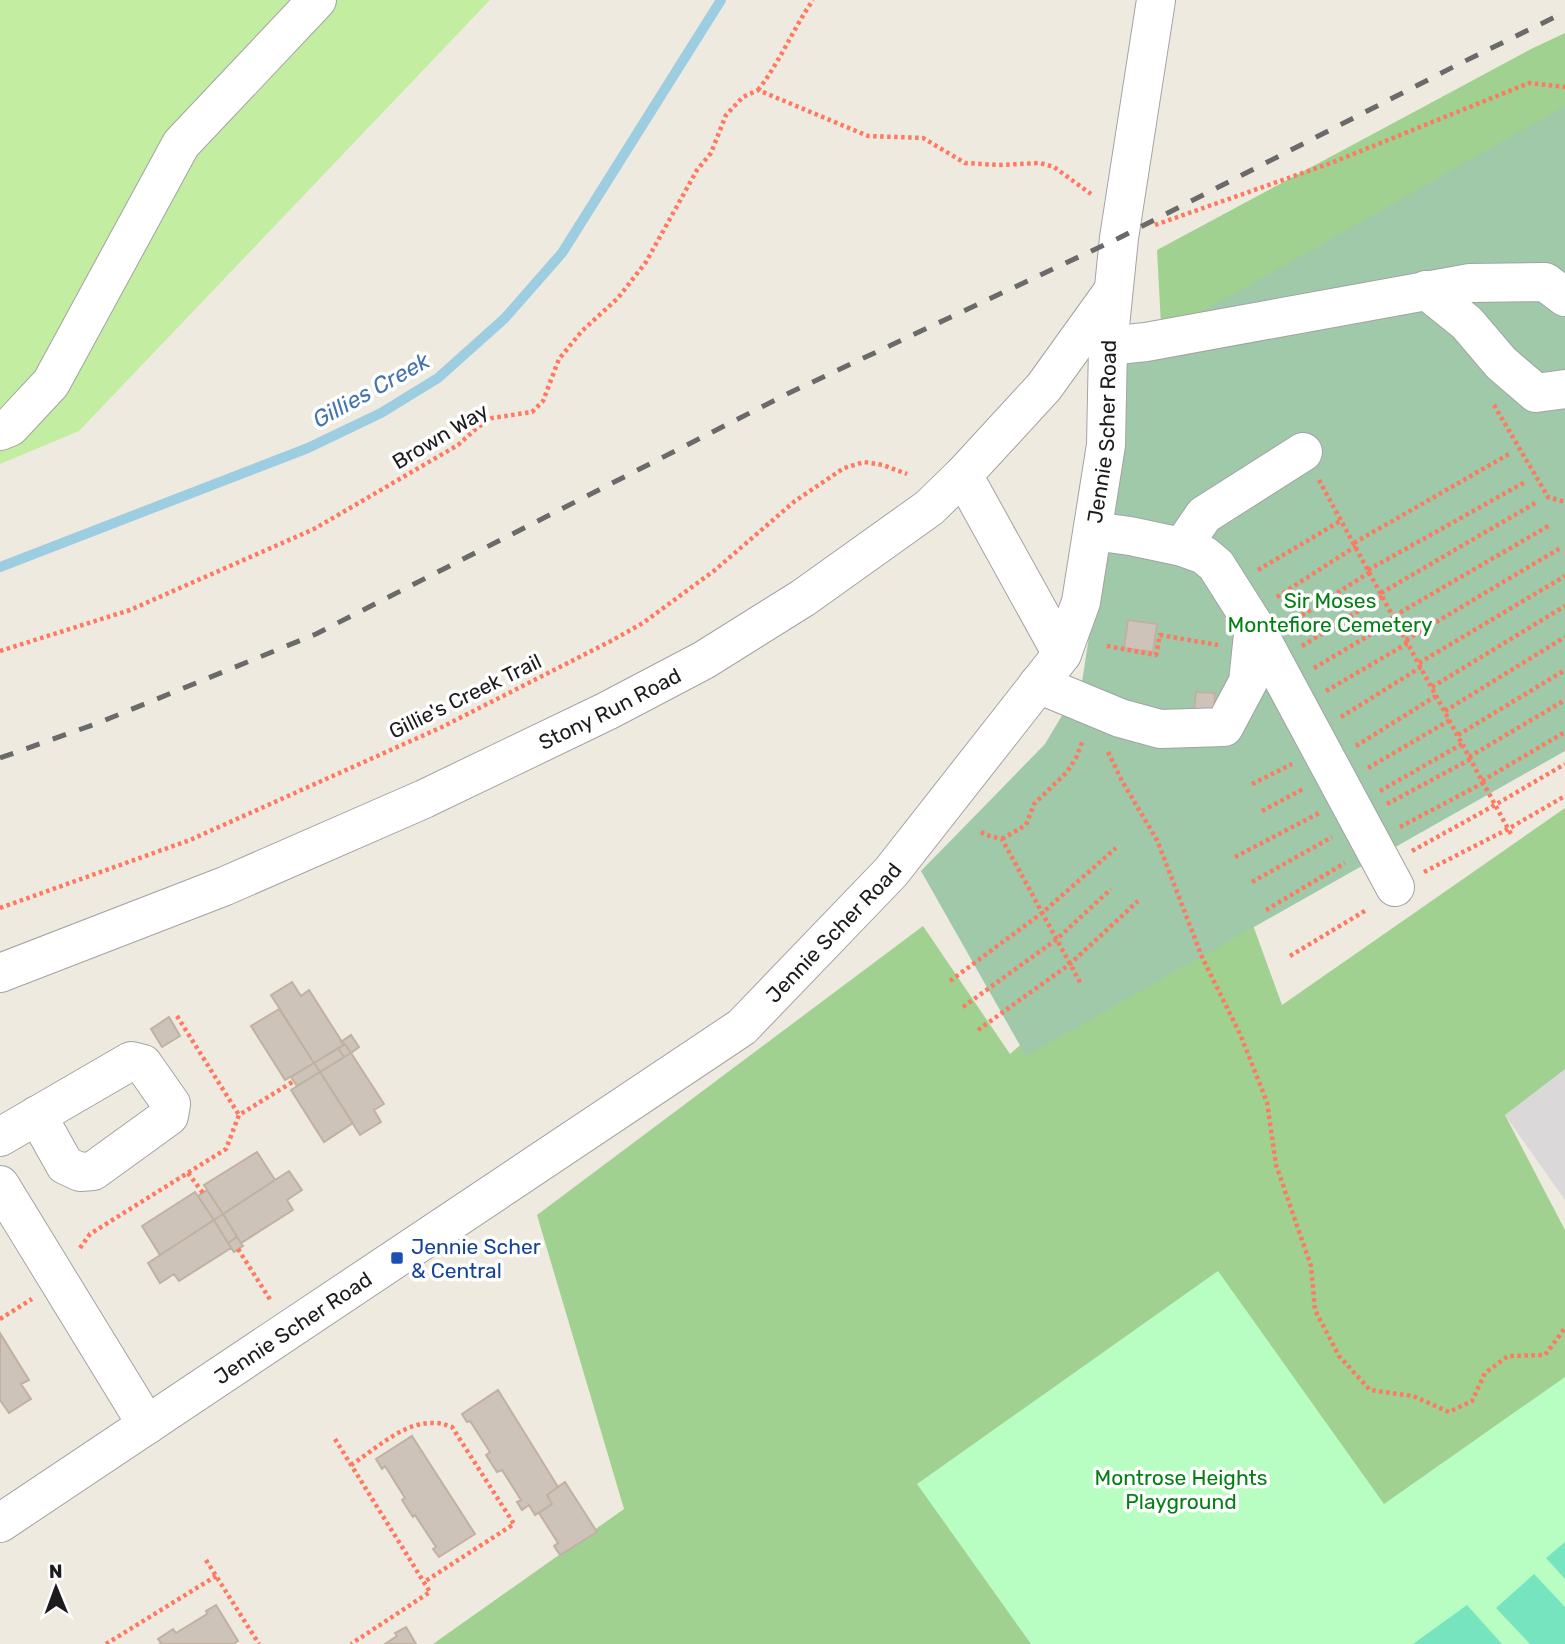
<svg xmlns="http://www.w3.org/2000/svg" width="1565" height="1644" font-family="Rubik,sans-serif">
<rect width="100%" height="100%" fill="#eeeae0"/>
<path fill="#dad8d8" d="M 1565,971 L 1565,1200 L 1505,1115 Z"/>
<path fill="#c3eda1" d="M 0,0 L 490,0 L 79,431 L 0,464 Z"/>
<path fill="#a1d191" d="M 1565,33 L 1565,259 L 1161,325 L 1157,250 L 1531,49 Z
M 1208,801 L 1282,1005 L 1565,808 L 1565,1069 L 1505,1115 L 1565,1230 L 1565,1421 L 1101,1644 L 433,1644 L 624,1509 L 537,1215 L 923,926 L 1010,1054 L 1154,928 Z"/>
<path fill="#9fc9a8" d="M 1565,106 L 1565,751 L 1026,1056 L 921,871 L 1045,744 L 1082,682 L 1105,533 L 1122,357 Z"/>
<path fill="#b8fdc1" d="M 1218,1271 L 1384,1504 L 1565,1377 L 1565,1644 L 1031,1644 L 917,1484 Z"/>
<path fill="#77e4c0" d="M 1565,1542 L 1565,1579 L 1546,1558 Z
M 1534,1574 L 1565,1607 L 1565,1644 L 1530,1644 L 1496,1608 Z
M 1467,1605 L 1502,1644 L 1413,1644 Z"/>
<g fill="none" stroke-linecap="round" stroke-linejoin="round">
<path stroke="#9ccde0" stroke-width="10" d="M 0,567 L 308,448 L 381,413 L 438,378 L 505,318 L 562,253 L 721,0"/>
</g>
<path fill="#cec3b9" stroke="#c1b1a1" stroke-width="2" d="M 1128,620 L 1157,624 L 1153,652 L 1124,648 Z
M 1196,692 L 1215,693 L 1214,713 L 1194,712 Z
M 292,982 L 301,996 L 309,990 L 344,1045 L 314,1063 L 271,995 Z
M 279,1009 L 314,1063 L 285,1080 L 251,1026 Z
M 169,1017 L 180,1036 L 162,1047 L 151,1029 Z
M 351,1035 L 359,1047 L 351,1053 L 345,1044 L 344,1045 L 341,1042 Z
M 345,1044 L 351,1053 L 344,1057 L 338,1048 Z
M 338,1048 L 344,1057 L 320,1072 L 314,1063 Z
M 351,1053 L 384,1104 L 374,1110 L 381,1122 L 360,1135 L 320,1072 Z
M 314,1063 L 320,1072 L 297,1086 L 291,1077 Z
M 320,1072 L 353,1123 L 324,1142 L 291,1090 Z
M 257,1152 L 275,1180 L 223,1214 L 204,1185 Z
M 289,1171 L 302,1190 L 287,1200 L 293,1210 L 241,1243 L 223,1214 Z
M 207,1190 L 223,1214 L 214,1220 L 198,1196 Z
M 195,1192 L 214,1220 L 160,1255 L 142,1226 Z
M 223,1214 L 237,1237 L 228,1243 L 214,1220 Z
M 214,1220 L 231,1248 L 179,1281 L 174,1274 L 160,1283 L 148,1263 Z
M 237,1237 L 243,1246 L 234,1252 L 228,1243 Z
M 0,1333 L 29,1380 L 21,1384 L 31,1399 L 9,1413 L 0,1400 Z
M 498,1390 L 558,1487 L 547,1495 L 552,1504 L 535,1515 L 529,1505 L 522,1510 L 517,1502 L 521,1500 L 502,1470 L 497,1472 L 486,1455 L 490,1452 L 470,1421 L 467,1422 L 462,1414 Z
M 412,1436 L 475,1534 L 439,1557 L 433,1549 L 436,1547 L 415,1515 L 413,1517 L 402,1500 L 405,1498 L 385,1466 L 382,1469 L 376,1459 Z
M 565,1482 L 597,1532 L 560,1555 L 554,1546 L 558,1543 L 539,1513 L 552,1504 L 547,1495 Z
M 216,1605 L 238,1641 L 233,1644 L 159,1644 L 161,1643 L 158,1639 L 173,1629 L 176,1633 L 207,1614 L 206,1611 Z
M 406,1627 L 416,1644 L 385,1644 L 397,1636 L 395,1633 Z"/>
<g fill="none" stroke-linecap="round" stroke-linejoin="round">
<g stroke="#a3a3a3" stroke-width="40">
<g id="minor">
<path d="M 1426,290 L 1467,323 L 1501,363 L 1536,393 L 1565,389"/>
<path d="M 1108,346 L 1146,342 L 1470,283 L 1545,282 L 1565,297"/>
<path d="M 0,431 L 10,427 L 51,383 L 181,144 L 317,0"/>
<path d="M 963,475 L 1062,654"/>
<path d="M 1182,547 L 1204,515 L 1303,452"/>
<path d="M 1254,625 L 1395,887"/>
<path d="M 1038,684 L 1120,718 L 1160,729 L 1224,727 L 1248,682 L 1254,625 L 1216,565 L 1204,555 L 1182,547 L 1130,536 L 1093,531"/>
<path id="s1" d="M 0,973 L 225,886 L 424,799 L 607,711 L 704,660 L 803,598 L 929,508 L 963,475 L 1044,387 L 1113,291"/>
<path d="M 0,1137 L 131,1061 L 143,1064 L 171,1104 L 169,1116 L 93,1171 L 80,1172 L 65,1165 L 37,1115"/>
<path d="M 0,1185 L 147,1425"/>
<path id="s2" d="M 0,1523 L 742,1027 L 891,872 L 1062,654 L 1081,602 L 1106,445 L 1108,346 L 1119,238 L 1156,0"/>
</g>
</g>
<path stroke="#ff7960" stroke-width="4.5" stroke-dasharray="3.5 3.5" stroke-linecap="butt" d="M 758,90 C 780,62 793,29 813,0
M 1155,225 L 1331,163 L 1529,83 L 1565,87
M 1494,405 L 1548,497 L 1565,502
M 1319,480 L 1512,836
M 1354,543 L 1509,454
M 1258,570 L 1342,520
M 1368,570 L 1525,482
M 1381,593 L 1537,502
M 1277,597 L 1356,546
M 1394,616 L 1550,525
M 1290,623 L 1370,572
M 1406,640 L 1562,547
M 1107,646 L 1156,655 L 1160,635 L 1218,645
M 1302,646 L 1383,596
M 0,651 L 130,610 L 314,529 L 458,445 L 478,427 L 492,418 L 532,412 L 543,401 L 559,359 L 582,331 L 618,298 L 646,262 L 697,170 L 711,153 L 726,115 L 743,97 L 758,90 L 868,136 L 923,138 L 965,163 L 999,165 L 1040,163 L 1054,167 L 1091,194
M 1419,663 L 1565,576
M 1314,668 L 1395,620
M 1432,687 L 1565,606
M 1326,691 L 1408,643
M 1445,711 L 1565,637
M 1341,717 L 1421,667
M 1458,735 L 1565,670
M 1356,746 L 1436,696
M 1108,752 L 1122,781 L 1157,840 L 1202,957 L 1240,1034 L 1267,1102 L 1276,1165 L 1311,1266 L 1315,1310 L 1339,1356 L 1370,1390 L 1413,1396 L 1449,1412 L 1472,1401 L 1485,1373 L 1508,1356 L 1545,1355 L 1565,1328
M 1469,757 L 1565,700
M 1368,768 L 1450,720
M 1482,781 L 1565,732
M 1252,784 L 1292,764
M 1380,791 L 1462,744
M 1387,804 L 1471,759
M 1262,811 L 1305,788
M 1400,827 L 1483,783
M 981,832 L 986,835 L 1002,839 L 1081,984
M 1002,839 L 1026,825 L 1034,804 L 1067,772 L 1076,758 L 1083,740
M 1412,851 L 1495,805 L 1565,764
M 1235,857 L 1319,813
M 1424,872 L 1508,829 L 1565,796
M 1252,882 L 1332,837
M 0,908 L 190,840 L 442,727 L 611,641 L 643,623 L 715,570 L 795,501 L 844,468 L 864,462 L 883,465 L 907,474
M 1266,910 L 1345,863
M 1290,956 L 1368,909
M 950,981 L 1042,913 L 1116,848
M 963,1007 L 1057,939 L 1111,889
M 177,1016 L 239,1115
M 978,1030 L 1070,964 L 1138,901
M 188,1173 L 203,1193
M 80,1248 L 90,1234 L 226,1149 L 239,1115 L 294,1081
M 238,1249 L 271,1301
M 0,1319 L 32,1299
M 335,1439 L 430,1592 L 351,1644
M 351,1465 C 376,1449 404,1421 435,1423 C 441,1423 446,1425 452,1427 L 514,1524 L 424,1582
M 206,1560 L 259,1644
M 106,1644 L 216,1576"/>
<use href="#minor" stroke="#fff" stroke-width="38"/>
<path stroke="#6a6a6a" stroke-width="5" stroke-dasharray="14 14" stroke-linecap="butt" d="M 0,758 L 98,723 L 316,634 L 787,394 L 1119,238 L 1459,64 L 1565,12"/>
</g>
<rect fill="#1a4fb4" stroke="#fff" stroke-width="2.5" x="390" y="1251" width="14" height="14" rx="3.5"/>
<g text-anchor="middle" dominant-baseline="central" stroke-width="7" stroke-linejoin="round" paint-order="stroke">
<g font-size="21" fill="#1c1c1c" stroke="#fff">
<text stroke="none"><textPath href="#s2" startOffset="1612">Jennie Scher Road</textPath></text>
<text transform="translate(440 436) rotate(-31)">Brown Way</text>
<text transform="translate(465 696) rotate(-26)">Gillie's Creek Trail</text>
<text stroke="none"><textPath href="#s1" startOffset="665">Stony Run Road</textPath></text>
<text stroke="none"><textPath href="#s2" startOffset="1024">Jennie Scher Road</textPath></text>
<text stroke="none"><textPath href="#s2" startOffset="352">Jennie Scher Road</textPath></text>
</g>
<g font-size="21" fill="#038014" stroke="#fff">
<text x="1330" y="600">Sir Moses<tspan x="1330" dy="24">Montefiore Cemetery</tspan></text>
<text x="1181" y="1477">Montrose Heights<tspan x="1181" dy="24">Playground</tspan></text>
</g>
<g font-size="21" fill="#164399" stroke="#fff" text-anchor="start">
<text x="411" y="1246">Jennie Scher<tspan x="411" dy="24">&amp; Central</tspan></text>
</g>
<g font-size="23" font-style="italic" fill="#4274b2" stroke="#fff">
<text transform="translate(371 390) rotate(-29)">Gillies Creek</text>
</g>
</g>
<g transform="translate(56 1588) rotate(359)" stroke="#ffffff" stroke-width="5" paint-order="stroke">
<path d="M0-5L12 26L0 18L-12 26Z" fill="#1c1c1c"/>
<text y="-10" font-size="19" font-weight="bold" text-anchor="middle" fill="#1c1c1c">N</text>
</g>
</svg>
